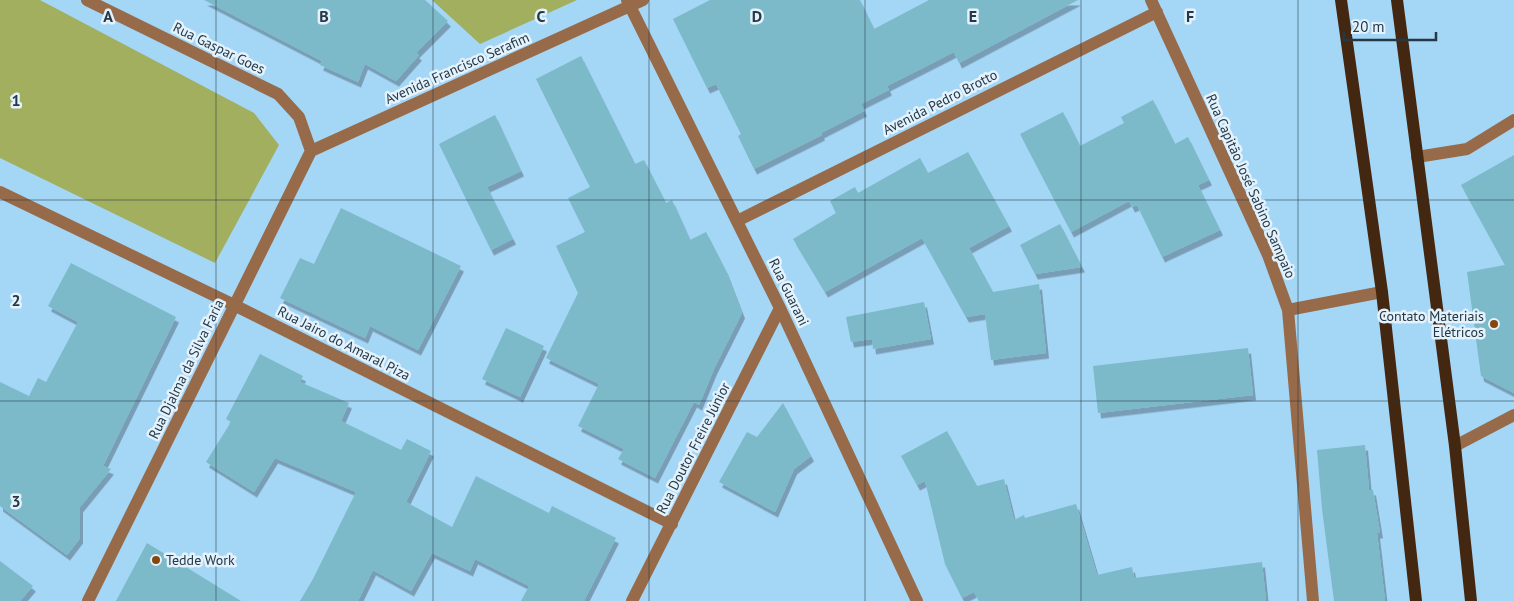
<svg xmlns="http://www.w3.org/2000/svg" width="1514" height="601" font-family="'PT Sans',sans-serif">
<defs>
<filter id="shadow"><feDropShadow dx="3" dy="5.5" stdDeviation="0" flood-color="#0004"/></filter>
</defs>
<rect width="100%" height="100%" fill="#a4d6f6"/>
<path fill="#a2af5e" d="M 0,0 L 40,0 L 254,113 L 279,145 L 215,263 L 0,158 Z
M 432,0 L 577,0 L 480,44 Z"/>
<path fill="#7bbaca" filter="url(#shadow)" d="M 204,0 L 425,0 L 448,21 L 416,53 L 419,55 L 396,81 L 365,64 L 358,82 L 320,65 L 322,61 Z
M 710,0 L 860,0 L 874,29 L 929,0 L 1078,0 L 959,63 L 954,52 L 887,86 L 889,90 L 861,104 L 864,111 L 821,133 L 822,135 L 754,169 L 738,136 L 741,134 L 716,84 L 707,88 L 673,19 Z
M 581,56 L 635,164 L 644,160 L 666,203 L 672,200 L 690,240 L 706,232 L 725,269 L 742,313 L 714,369 L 699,405 L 694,402 L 655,478 L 618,459 L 624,449 L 578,426 L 599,384 L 546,358 L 578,293 L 556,246 L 585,232 L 568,198 L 590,187 L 536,79 Z
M 1153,100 L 1175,144 L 1188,137 L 1209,180 L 1198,185 L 1220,230 L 1162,257 L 1137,205 L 1132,207 L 1129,201 L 1071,232 L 1020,134 L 1063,112 L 1080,146 L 1124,123 L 1121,117 Z
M 495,115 L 521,171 L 487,187 L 513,239 L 491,250 L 439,144 Z
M 968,152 L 1009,226 L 969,248 L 993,292 L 1039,284 L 1046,353 L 991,360 L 985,314 L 966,317 L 922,238 L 825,292 L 793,239 L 836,213 L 830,201 L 855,187 L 858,193 L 920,158 L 928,173 Z
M 1514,155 L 1514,393 L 1481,376 L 1467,272 L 1505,265 L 1461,185 Z
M 341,208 L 461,266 L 418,350 L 370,326 L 365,338 L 280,298 L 300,258 L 314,264 Z
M 1060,224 L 1082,267 L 1035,274 L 1020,245 Z
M 71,263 L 176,317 L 103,466 L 111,469 L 80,507 L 80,538 L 67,555 L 0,506 L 0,382 L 29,396 L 38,378 L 46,382 L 78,322 L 48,306 Z
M 924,302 L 931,339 L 873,349 L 872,339 L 851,342 L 846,317 Z
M 506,328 L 544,346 L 520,397 L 482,379 Z
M 1248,348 L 1253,395 L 1098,413 L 1093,366 Z
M 260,354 L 303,376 L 300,382 L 349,403 L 341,421 L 401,450 L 407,439 L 431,451 L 406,502 L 452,527 L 476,476 L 549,513 L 552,506 L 616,538 L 584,601 L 521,601 L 529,586 L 475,559 L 470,571 L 432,553 L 411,591 L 373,570 L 358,601 L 300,601 L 313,579 L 356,492 L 275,458 L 254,492 L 206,462 L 231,422 L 226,419 Z
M 783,403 L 811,456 L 794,469 L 775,512 L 719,482 L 747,432 L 757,437 Z
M 947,431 L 977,486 L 1004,479 L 1014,520 L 1024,515 L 1025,518 L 1076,504 L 1097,575 L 1132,567 L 1134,578 L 1262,562 L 1266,601 L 979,601 L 974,592 L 962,598 L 945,564 L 925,481 L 917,485 L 901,456 Z
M 1365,445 L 1369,490 L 1373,490 L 1380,533 L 1377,533 L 1385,601 L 1334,601 L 1322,509 L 1317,450 Z
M 147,543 L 241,601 L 116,601 Z
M 0,561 L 33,586 L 20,601 L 0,601 Z"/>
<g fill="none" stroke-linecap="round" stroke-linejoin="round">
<path stroke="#976a4a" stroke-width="12" d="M 87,0 L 278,94 L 299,117 L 311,151
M 627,0 L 780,308 L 917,601
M 1151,0 L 1268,255 L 1288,310 L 1313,601
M 311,151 L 643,0
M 1417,157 L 1467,149 L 1514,120
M 0,192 L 234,305 L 672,524
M 737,221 L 1157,12
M 1288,310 L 1382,292
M 1455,446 L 1514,415
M 88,601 L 311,151
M 632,601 L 780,308"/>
<path stroke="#442711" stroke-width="12" d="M 1341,0 L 1382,292 L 1416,601
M 1397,0 L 1455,446 L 1471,601"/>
</g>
<path fill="none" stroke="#243845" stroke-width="1" stroke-opacity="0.55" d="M 216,0 L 216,601M 433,0 L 433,601M 649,0 L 649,601M 865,0 L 865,601M 1081,0 L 1081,601M 1298,0 L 1298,601M 0,200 L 1514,200M 0,401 L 1514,401"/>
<g fill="#86470c" stroke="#e3f2fc" stroke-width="2">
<circle cx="1494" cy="324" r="5"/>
<circle cx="156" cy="560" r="5"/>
</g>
<g text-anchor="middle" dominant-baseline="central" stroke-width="5" stroke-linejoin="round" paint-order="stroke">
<g font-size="14" fill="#243845" stroke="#e3f2fc">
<text transform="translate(219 48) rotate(26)">Rua Gaspar Goes</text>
<text transform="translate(457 68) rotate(-24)">Avenida Francisco Serafim</text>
<text transform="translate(940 102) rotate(-27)">Avenida Pedro Brotto</text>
<text transform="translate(1251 186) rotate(66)">Rua Capitão José Sabino Sampaio</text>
<text transform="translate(789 292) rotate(64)">Rua Guarani</text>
<text transform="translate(344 343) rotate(27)">Rua Jairo do Amaral Piza</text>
<text transform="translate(186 369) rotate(-64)">Rua Djalma da Silva Faria</text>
<text transform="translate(693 448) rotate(-63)">Rua Doutor Freire Júnior</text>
</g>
<g font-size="14" fill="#243845" stroke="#e3f2fc" text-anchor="end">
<text x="1484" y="316">Contato Materiais<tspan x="1484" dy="16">Elétricos</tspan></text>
<text x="166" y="560" text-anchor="start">Tedde Work</text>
</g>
</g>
<g font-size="16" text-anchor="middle" font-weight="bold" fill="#243845" stroke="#e3f2fc" stroke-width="5" stroke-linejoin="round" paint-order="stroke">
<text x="108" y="22">A</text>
<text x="324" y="22">B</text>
<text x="541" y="22">C</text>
<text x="757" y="22">D</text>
<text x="973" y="22">E</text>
<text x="1190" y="22">F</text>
<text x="16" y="106">1</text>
<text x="16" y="306">2</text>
<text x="16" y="507">3</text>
</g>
<path d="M1344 32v8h92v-8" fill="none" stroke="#243845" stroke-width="2.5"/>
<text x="1352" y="32" font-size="15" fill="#243845" stroke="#e3f2fc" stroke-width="4" paint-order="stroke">20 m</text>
</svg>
